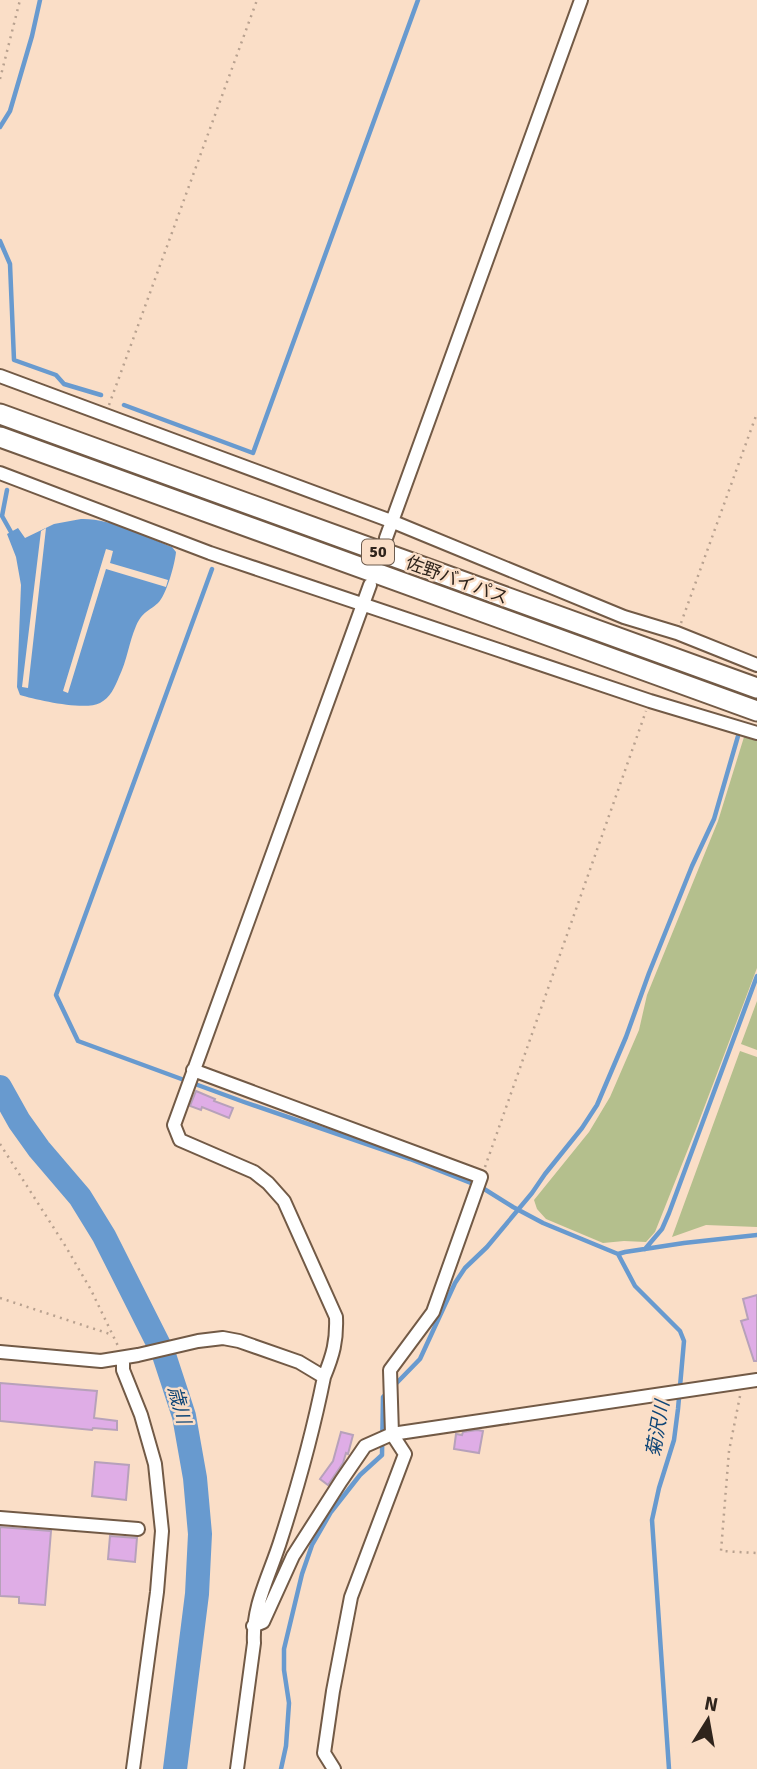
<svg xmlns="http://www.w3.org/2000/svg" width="757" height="1769" font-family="Signika,'Noto Sans JP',sans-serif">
<rect width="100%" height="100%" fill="#fadec7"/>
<path fill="#b4bf8d" d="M 744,737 L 757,741 L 757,968 L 696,1129 L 655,1232 L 646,1242 L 624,1241 L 603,1243 L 546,1219 L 537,1209 L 534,1200 L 589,1132 L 610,1097 L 639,1030 L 647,995 L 718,821 Z
M 757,1001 L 757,1050 L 741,1044 Z
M 740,1051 L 757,1057 L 757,1227 L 706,1225 L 672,1237 Z"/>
<path fill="#689acf" d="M 81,519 C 111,518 144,536 172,547 L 176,552 C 175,564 166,596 158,603 C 148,612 143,611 136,626 C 129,642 127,661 119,677 C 115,687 110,698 100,703 C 85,711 37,700 20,695 L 17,687 L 21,585 L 16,557 L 7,534 L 18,528 L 25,538 L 54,524 Z"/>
<path fill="#fadec7" d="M 46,528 L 28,688 L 22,687 L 41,531 Z
M 106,549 L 113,551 L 110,563 L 168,580 L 166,587 L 106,569 L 68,693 L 63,691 Z"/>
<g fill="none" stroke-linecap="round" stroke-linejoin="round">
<path stroke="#689acf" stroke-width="4.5" d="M 0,127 L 10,111 L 32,36 L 40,0
M 0,241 L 10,264 L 14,360 L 56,375 L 64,384 L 101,395
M 124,405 L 253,453 L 418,0
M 7,490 L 2,516 L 11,532
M 212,569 L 56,995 L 78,1041 L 244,1102 L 410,1159 L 481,1187 L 513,1207 L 543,1223 L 618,1254
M 645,1249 L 662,1229 L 669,1213 L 757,976
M 281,1769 L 286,1746 L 289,1703 L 284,1670 L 284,1649 L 302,1574 L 312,1545 L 331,1512 L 360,1475 L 382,1455 L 383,1397 L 420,1359 L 455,1283 L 465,1268 L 487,1247 L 532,1193 L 545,1174 L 582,1128 L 597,1105 L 626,1037 L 649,973 L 692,866 L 714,819 L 738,736
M 669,1769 L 652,1520 L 659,1488 L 674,1440 L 678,1409 L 684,1341 L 680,1331 L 635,1286 L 618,1254 L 625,1252 L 684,1243 L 757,1235"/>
<path stroke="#689acf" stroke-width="24" d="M 0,1087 L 19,1121 L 39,1149 L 80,1197 L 104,1236 L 164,1355 L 184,1416 L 195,1478 L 200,1534 L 197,1594 L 175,1769"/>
</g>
<path fill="#dfade6" stroke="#b7a1ba" stroke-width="2" d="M 196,1091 L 215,1099 L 214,1101 L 233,1108 L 229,1118 L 202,1107 L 201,1110 L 190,1106 Z
M 757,1295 L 757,1361 L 754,1361 L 741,1321 L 748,1319 L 743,1299 Z
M 0,1383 L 97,1391 L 94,1418 L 117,1421 L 117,1430 L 93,1428 L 92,1430 L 0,1421 Z
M 477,1430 L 483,1431 L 479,1453 L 454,1449 L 456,1434 L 462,1435 L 463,1432 Z
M 341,1432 L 353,1435 L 348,1454 L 346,1453 L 343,1463 L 328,1485 L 320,1479 L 333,1461 Z
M 95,1462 L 129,1465 L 126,1500 L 92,1496 Z
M 0,1527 L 51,1531 L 45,1605 L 19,1603 L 19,1597 L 0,1596 Z
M 110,1536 L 137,1538 L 135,1562 L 108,1559 Z"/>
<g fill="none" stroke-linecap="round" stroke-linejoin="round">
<g stroke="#725a46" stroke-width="16">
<path id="minor" d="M 0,376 L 391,521 L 624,617 L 677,633 L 757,665
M 0,473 L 210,553 L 650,701 L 757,733
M 386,538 L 581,0
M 193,1070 L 481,1177 L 433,1312 L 390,1370 L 392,1434 L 757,1380
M 0,1352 L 101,1361 L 138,1355 L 198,1341 L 223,1338 L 239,1341 L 299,1362 L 324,1377 C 313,1432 298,1486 281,1539 C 270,1575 252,1605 254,1643 L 237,1769
M 123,1358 L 123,1370 L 141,1415 L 155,1464 L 162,1531 L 157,1592 L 133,1769
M 324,1377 C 333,1355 337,1341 336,1317 L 284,1201 L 268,1183 L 254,1172 L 180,1140 L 174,1125 L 370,585
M 0,1518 L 138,1529
M 253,1626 L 263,1622 L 293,1556 L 341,1481 L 365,1446 L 392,1434 L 405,1454 L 351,1597 L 333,1691 L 324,1753 L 334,1769"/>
</g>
<g stroke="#725a46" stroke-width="23">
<path id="highway" d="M 0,414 L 757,688
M 0,437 L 757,711"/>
</g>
<path stroke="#b8a18f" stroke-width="2.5" stroke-dasharray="2 5" stroke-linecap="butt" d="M 0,79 L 20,0
M 109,405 L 257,0
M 681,623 L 757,413
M 0,1144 L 66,1247 L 91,1290 L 118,1346
M 485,1167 L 646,711
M 0,1298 L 113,1335
M 740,1396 L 729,1451 L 721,1551 L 757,1553"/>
<use href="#minor" stroke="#fff" stroke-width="12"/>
<use href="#highway" stroke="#fff" stroke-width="19"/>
</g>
<g text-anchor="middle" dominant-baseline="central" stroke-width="5" stroke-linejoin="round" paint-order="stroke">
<rect fill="#fadec7" stroke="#6c5c4f" stroke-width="2" x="362" y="539.5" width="32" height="25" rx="5"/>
<g font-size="16" font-weight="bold" fill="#2f241c">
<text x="378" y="552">50</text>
</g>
<g font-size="18" fill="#2f241c" stroke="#fadec7">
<text transform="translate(457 580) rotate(20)">佐野バイパス</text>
</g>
<g font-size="19" font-style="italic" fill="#0e4576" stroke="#fadec7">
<text transform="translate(179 1405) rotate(75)">歳川</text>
<text transform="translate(658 1429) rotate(-80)">菊沢川</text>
</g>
</g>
<g transform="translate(708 1720) rotate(11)" stroke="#fadec7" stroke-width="5" paint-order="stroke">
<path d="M0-5L12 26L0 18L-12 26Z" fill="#2f241c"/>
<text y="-10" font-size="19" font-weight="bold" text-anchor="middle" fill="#2f241c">N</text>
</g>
</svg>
